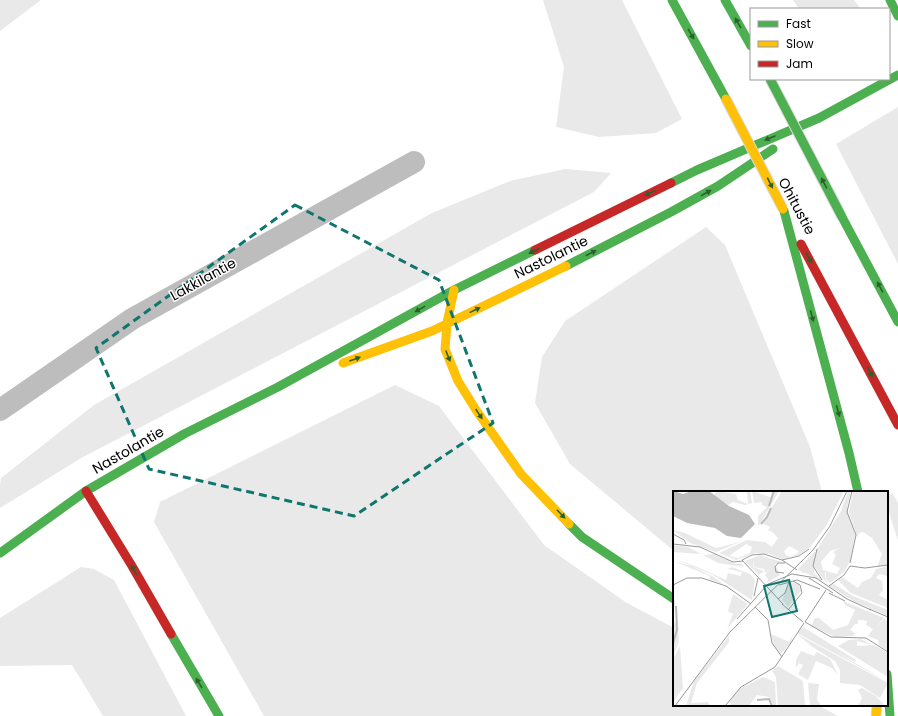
<svg xmlns="http://www.w3.org/2000/svg" width="898" height="716" font-family="Poppins,sans-serif">
<rect width="100%" height="100%" fill="#fff"/>
<path fill="#e9e9e9" d="M 0,0 L 41,0 L 0,31 Z
M 543,0 L 622,0 L 682,119 L 656,133 L 599,137 L 556,127 L 564,67 Z
M 793,0 L 854,0 L 861,9 L 799,9 Z
M 898,107 L 898,264 L 836,144 Z
M 565,169 L 611,173 L 594,192 L 83,457 L 0,508 L 0,485 L 1,478 L 94,405 L 432,213 L 510,181 Z
M 706,227 L 725,245 L 810,447 L 822,492 L 674,492 L 674,551 L 570,464 L 535,403 L 542,357 L 565,321 Z
M 395,385 L 439,406 L 544,545 L 627,603 L 674,628 L 674,705 L 818,705 L 838,716 L 264,716 L 154,522 L 160,502 Z
M 887,494 L 893,494 L 898,503 L 898,541 L 887,506 Z
M 81,567 L 94,569 L 114,580 L 186,716 L 103,716 L 72,665 L 0,666 L 0,618 Z"/>
<g fill="none" stroke-linecap="round" stroke-linejoin="round">
<path stroke="#bdbdbd" stroke-width="22" d="M 0,410 L 132,319 L 414,162"/>
<path stroke="#4caf50" stroke-width="9" d="M 672,0 L 726,99
M 725,0 L 751,46
M 890,0 L 898,16
M 671,183 L 697,170 L 819,118 L 898,75
M 784,211 L 849,453 L 858,492
M 842,217 L 898,322
M 566,266 L 671,212 L 718,186 L 773,149
M 86,491 L 184,434 L 278,387 L 454,290 L 535,250
M 569,524 L 582,537 L 674,599
M 0,553 L 86,491
M 171,634 L 219,716
M 887,674 L 890,716"/>
<path stroke="#ffc107" stroke-width="9" d="M 454,290 L 447,323 L 445,349 L 458,381 L 476,410 L 521,474 L 569,524
M 343,363 L 432,331 L 566,266"/>
<path stroke="#c62828" stroke-width="9" d="M 801,244 L 898,425
M 535,250 L 671,183
M 86,491 L 132,566 L 171,634"/>
<g stroke="#dbdbdb" stroke-width="11" stroke-linecap="butt">
<path id="fast-bridge" d="M 770,79 L 842,217"/>
</g>
<g stroke="#dbdbdb" stroke-width="11" stroke-linecap="butt">
<path id="slow-bridge" d="M 726,99 L 783,209
M 876,716 L 877,705"/>
</g>
<use href="#fast-bridge" stroke="#4caf50" stroke-width="9"/>
<use href="#slow-bridge" stroke="#ffc107" stroke-width="9"/>
</g>
<defs><path id="oneway-solid" d="M-6-.8H1V-3.2L6.5 0L1 3.2V.8H-6Z"/></defs>
<g fill="#2a602c">
<use href="#oneway-solid" transform="translate(738 23) rotate(-120)"/>
<use href="#oneway-solid" transform="translate(691 34) rotate(60)"/>
<use href="#oneway-solid" transform="translate(770 138) rotate(157)"/>
<use href="#oneway-solid" transform="translate(770 183) rotate(63)"/>
<use href="#oneway-solid" transform="translate(824 183) rotate(-118)"/>
<use href="#oneway-solid" transform="translate(650 193) rotate(154)"/>
<use href="#oneway-solid" transform="translate(706 193) rotate(-29)"/>
<use href="#oneway-solid" transform="translate(534 251) rotate(154)"/>
<use href="#oneway-solid" transform="translate(591 253) rotate(-27)"/>
<use href="#oneway-solid" transform="translate(809 258) rotate(62)"/>
<use href="#oneway-solid" transform="translate(880 287) rotate(-118)"/>
<use href="#oneway-solid" transform="translate(420 309) rotate(151)"/>
<use href="#oneway-solid" transform="translate(475 310) rotate(-26)"/>
<use href="#oneway-solid" transform="translate(812 316) rotate(75)"/>
<use href="#oneway-solid" transform="translate(448 356) rotate(68)"/>
<use href="#oneway-solid" transform="translate(355 359) rotate(-20)"/>
<use href="#oneway-solid" transform="translate(870 372) rotate(62)"/>
<use href="#oneway-solid" transform="translate(838 411) rotate(74)"/>
<use href="#oneway-solid" transform="translate(479 414) rotate(56)"/>
<use href="#oneway-solid" transform="translate(561 514) rotate(46)"/>
<use href="#oneway-solid" transform="translate(134 570) rotate(-120)"/>
<use href="#oneway-solid" transform="translate(199 683) rotate(-121)"/>
</g>
<path fill="none" stroke="#0f766e" stroke-width="3" stroke-dasharray="8 5" stroke-linejoin="round" d="M 295,205 L 439,280 L 493,423 L 354,516 L 149,469 L 96,348 Z"/>
<g text-anchor="middle" dominant-baseline="central" stroke-width="3" stroke-linejoin="round" paint-order="stroke">
<g font-size="14" fill="#000" stroke="#fff">
<text transform="translate(797 206) rotate(62)">Ohitustie</text>
<text transform="translate(551 257) rotate(-26)">Nastolantie</text>
<text transform="translate(203 279) rotate(-29)">Lakkilantie</text>
<text transform="translate(128 450) rotate(-30)">Nastolantie</text>
</g>
</g>
<g transform="translate(673 491)">
<rect width="215" height="215" fill="#fff"/>
<path d="M 44,0 L 63,3 L 65,9 L 75,13 L 74,0 L 77,0 L 79,12 L 72,14 L 60,11 L 55,14 L 41,5 ZM 79,0 L 97,6 L 99,1 L 106,0 L 87,33 L 85,35 L 85,25 L 94,16 L 89,14 L 89,11 L 81,12 ZM 109,0 L 171,0 L 153,35 L 138,55 L 126,64 L 109,68 L 96,63 L 82,62 L 63,69 L 46,62 L 74,49 L 92,51 L 99,56 L 105,47 L 98,40 L 95,40 L 97,36 L 89,32 ZM 73,53 L 79,56 L 77,62 L 64,67 L 56,65 ZM 116,55 L 124,59 L 126,61 L 118,66 L 113,64 L 111,60 ZM 175,0 L 178,0 L 174,17 L 182,44 L 177,70 L 171,81 L 157,92 L 153,88 L 153,82 L 152,81 L 152,86 L 155,94 L 141,75 L 143,60 L 168,20 ZM 166,57 L 160,61 L 163,64 L 159,73 L 167,77 L 164,83 L 150,79 L 148,71 L 157,60 ZM 180,0 L 215,0 L 215,73 L 210,75 L 204,76 L 209,63 L 199,47 L 190,41 L 186,42 L 184,46 L 176,21 ZM 0,39 L 12,42 L 43,57 L 67,51 L 43,61 L 17,52 ZM 0,54 L 15,56 L 28,63 L 0,61 ZM 142,60 L 141,82 L 151,91 L 133,82 L 140,82 L 130,82 L 125,78 ZM 40,63 L 63,73 L 68,72 L 71,76 L 45,72 L 30,64 ZM 87,64 L 109,71 L 102,73 L 107,84 L 94,92 L 95,88 L 92,84 L 95,79 L 92,82 L 91,78 L 81,76 L 81,68 L 80,76 L 91,80 L 86,84 L 72,70 ZM 0,67 L 22,75 L 53,89 L 55,82 L 68,85 L 69,81 L 55,78 L 59,76 L 77,83 L 82,89 L 79,109 L 40,84 ZM 0,70 L 18,75 L 39,85 L 77,111 L 53,94 L 36,88 L 37,85 ZM 215,75 L 215,85 L 206,83 L 203,87 L 209,90 L 210,99 L 206,104 L 215,109 L 215,117 L 178,102 L 165,89 L 169,86 L 185,97 L 189,91 L 198,87 L 203,78 ZM 116,91 L 125,93 L 128,100 L 115,116 L 109,109 ZM 161,93 L 180,105 L 215,119 L 215,125 L 180,110 L 156,95 ZM 0,103 L 4,119 L 6,150 L 0,166 L 0,136 L 3,129 ZM 60,103 L 75,113 L 54,138 L 60,123 L 55,120 ZM 170,110 L 211,127 L 201,139 L 211,128 L 215,130 L 215,160 L 206,154 L 205,149 L 195,145 L 200,138 L 193,134 L 194,130 L 190,129 L 185,129 L 185,133 L 182,133 L 177,139 L 182,142 L 180,145 L 163,146 L 138,135 L 142,127 L 146,127 L 160,139 L 175,134 L 182,119 L 172,114 ZM 130,136 L 183,169 L 182,171 L 163,161 L 215,191 L 124,142 ZM 98,143 L 116,151 L 120,144 L 118,151 L 108,163 L 101,155 ZM 124,143 L 215,192 L 207,207 L 187,194 L 167,192 L 167,179 L 162,170 L 138,155 ZM 56,145 L 56,151 L 24,192 L 18,212 L 35,211 L 37,215 L 13,215 L 21,190 ZM 188,148 L 199,154 L 184,150 L 184,155 L 201,154 L 215,162 L 215,186 L 165,155 L 176,149 ZM 7,155 L 10,197 L 0,211 L 0,168 ZM 128,160 L 141,165 L 144,161 L 157,168 L 165,184 L 159,177 L 143,170 L 135,189 L 125,183 L 130,174 L 126,172 L 123,177 L 123,169 ZM 105,175 L 130,190 L 132,215 L 105,215 L 103,186 L 99,180 ZM 90,186 L 102,191 L 103,215 L 101,215 L 96,206 L 84,204 L 76,215 L 58,215 L 57,209 L 66,198 ZM 135,192 L 146,193 L 144,208 L 148,215 L 137,215 ZM 189,197 L 203,205 L 212,215 L 185,215 L 189,207 L 185,199 Z" fill="#e9e9e9" fill-rule="evenodd"/>
<path d="M 0,0 L 10,3 L 19,0 L 36,0 L 56,15 L 76,24 L 82,33 L 68,47 L 54,45 L 42,37 L 14,32 L 0,25 Z" fill="#bbb"/>
<path fill="none" stroke="#bbb" stroke-width="2" d="M 96,15 L 101,0M 88,33 L 94,26 L 98,17M 0,152 L 4,139 L 3,115M 84,209 L 96,208 L 99,215"/>
<path fill="none" stroke="#999" stroke-width="1" d="M 0,43 L 11,49 L 13,53M 0,53 L 27,56 L 60,71 L 70,70M 144,58 L 140,75 L 149,89M 69,69 L 110,113M 69,69 L 79,64 L 91,63 L 109,69 L 124,79M 109,69 L 126,65 L 136,58M 177,72 L 183,44 L 174,21 L 179,0M 177,75 L 192,77 L 215,74M 111,82 L 103,81 L 102,76 L 105,72 L 112,72M 136,87 L 160,102M 0,94 L 14,87 L 29,87 L 53,95 L 78,113M 106,94 L 124,89 L 147,98M 156,95 L 171,84 L 177,75M 156,102 L 172,110M 81,105 L 85,87M 105,108 L 112,102 L 117,88M 109,113 L 130,131M 82,116 L 95,129 L 99,152 L 109,166M 196,118 L 215,126M 115,119 L 129,102 L 127,94 L 120,90M 64,128 L 95,93 L 119,83 L 143,87 L 174,108 L 198,119M 132,131 L 153,99M 132,131 L 158,146 L 193,147 L 215,161M 2,215 L 57,141 L 140,59 L 157,35 L 174,0M 52,215 L 68,196 L 102,176 L 131,132"/>
<path fill="#0f766e" fill-opacity="0.15" stroke="#0f766e" stroke-width="2" d="M 116,89 L 124,120 L 99,126 L 91,95 Z"/>
<rect width="215" height="215" fill="none" stroke="#000" stroke-width="2"/>
</g>
<rect x="750" y="8" width="140" height="72" fill="#ffffff" stroke="#999999"/>
<rect x="758" y="21" width="20" height="6" fill="#4caf50" stroke="#999999"/>
<text x="786" y="28" font-size="12" fill="#000000">Fast</text>
<rect x="758" y="41" width="20" height="6" fill="#ffc107" stroke="#999999"/>
<text x="786" y="48" font-size="12" fill="#000000">Slow</text>
<rect x="758" y="61" width="20" height="6" fill="#c62828" stroke="#999999"/>
<text x="786" y="68" font-size="12" fill="#000000">Jam</text>
</svg>
